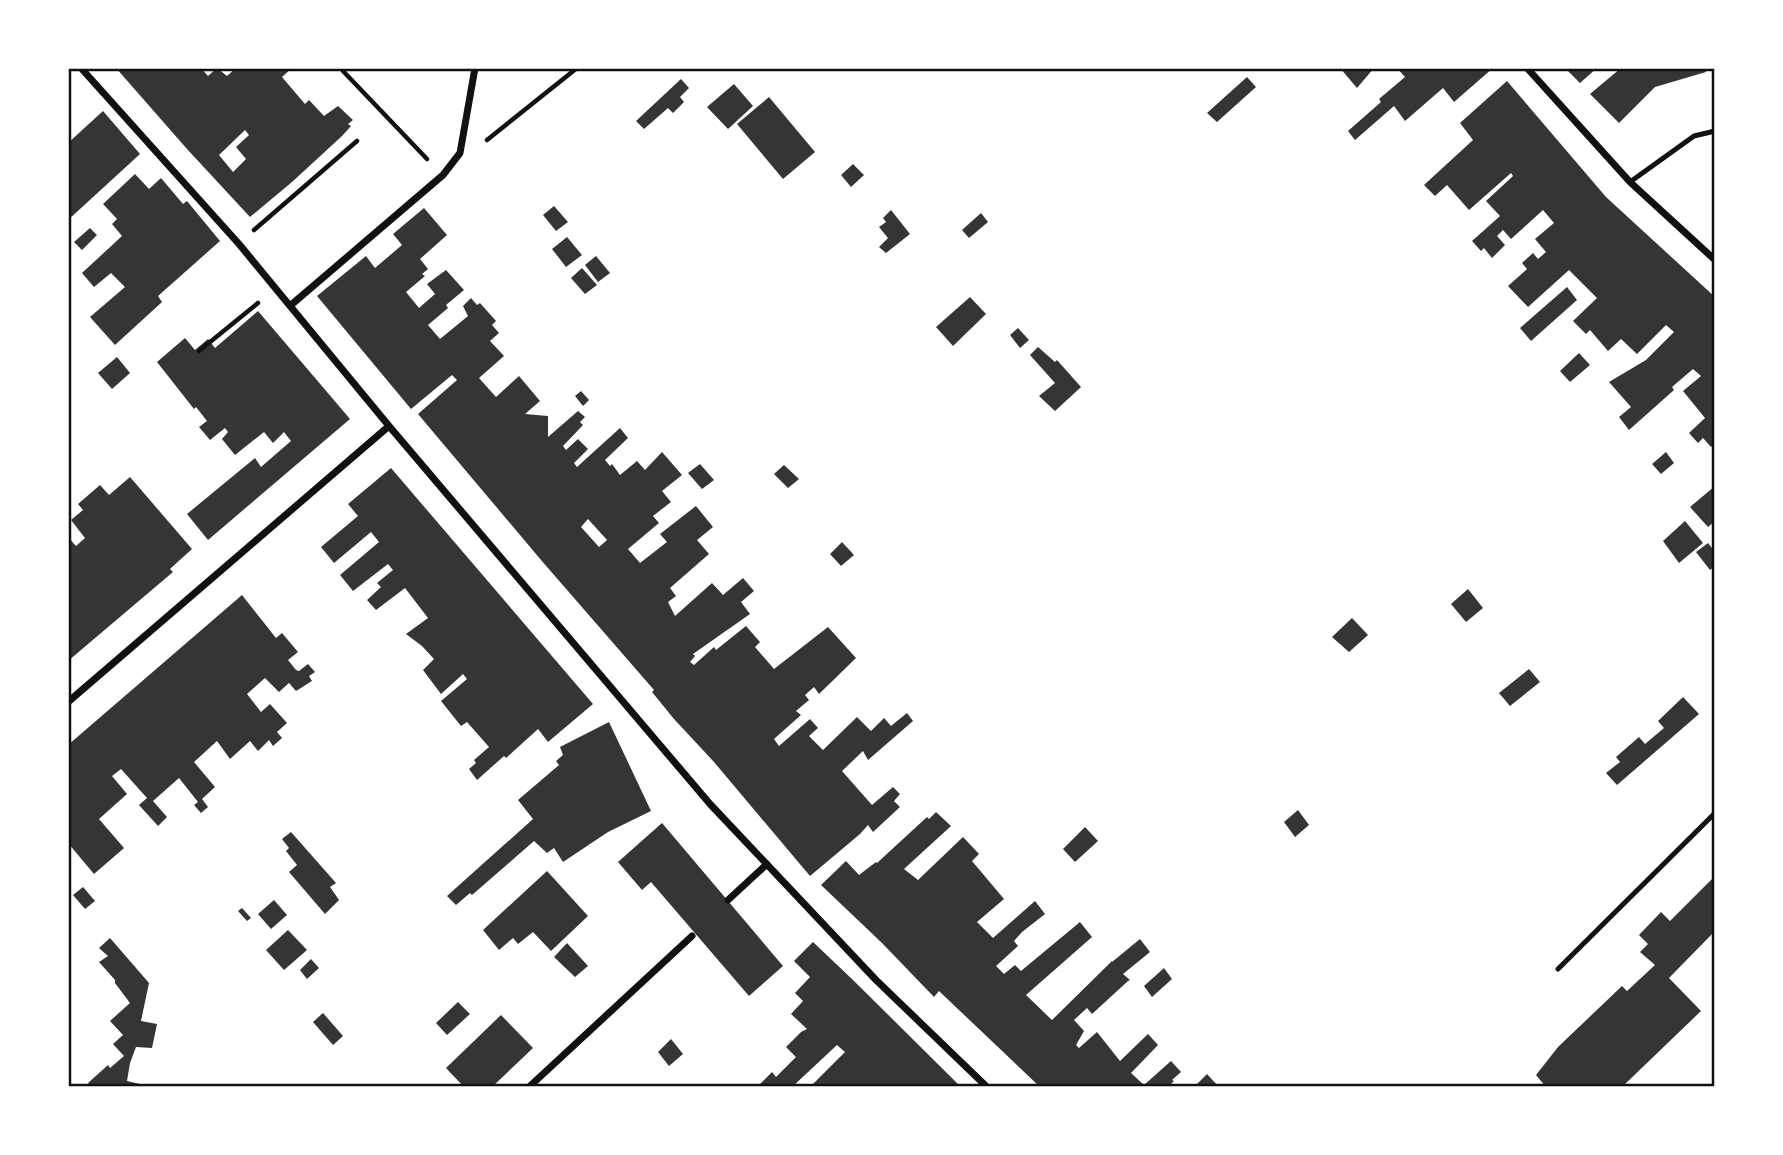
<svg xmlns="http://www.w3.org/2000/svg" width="1783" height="1155" font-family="Raleway,sans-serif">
<rect width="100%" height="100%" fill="#fff"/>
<path fill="#353535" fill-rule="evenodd" d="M 116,68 L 201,68 L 208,76 L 217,68 L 227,76 L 236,68 L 292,68 L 282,77 L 305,104 L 309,100 L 324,116 L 338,106 L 353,120 L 348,124 L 351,126 L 342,136 L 292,182 L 250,217 L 187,149 ZM 245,130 L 249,135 L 236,147 L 246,159 L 233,172 L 219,155 Z
M 1340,68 L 1374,68 L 1357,88 Z
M 1397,68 L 1493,68 L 1454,102 L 1443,88 L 1405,121 L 1394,106 L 1355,140 L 1348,131 L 1381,102 L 1379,99 L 1405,77 Z
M 1565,68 L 1597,68 L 1580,83 Z
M 1621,68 L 1636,68 L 1638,70 L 1643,68 L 1705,68 L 1706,72 L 1655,87 L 1619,123 L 1590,94 Z
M 1247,77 L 1256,87 L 1217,122 L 1207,113 Z
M 681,79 L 689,88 L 680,97 L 684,102 L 673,113 L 668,108 L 644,129 L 636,121 Z
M 1507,81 L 1606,197 L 1715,297 L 1715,444 L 1711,447 L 1703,438 L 1698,443 L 1689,433 L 1705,418 L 1683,391 L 1701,376 L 1693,369 L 1672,387 L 1674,390 L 1629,430 L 1619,417 L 1631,407 L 1609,382 L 1646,360 L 1674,332 L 1666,325 L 1637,354 L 1621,339 L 1608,351 L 1590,330 L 1586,334 L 1573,321 L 1597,298 L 1569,270 L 1528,307 L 1508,286 L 1527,269 L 1522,263 L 1533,253 L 1538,259 L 1546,252 L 1535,239 L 1554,223 L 1543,210 L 1511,239 L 1503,230 L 1497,236 L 1505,245 L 1492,258 L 1484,248 L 1481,251 L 1472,241 L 1500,216 L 1486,201 L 1513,176 L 1511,173 L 1469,210 L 1447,185 L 1435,196 L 1424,185 L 1473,140 L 1460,123 Z
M 734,84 L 753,106 L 728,129 L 707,107 Z
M 769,97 L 815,152 L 783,179 L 737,124 Z
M 103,111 L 140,154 L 68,220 L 68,143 Z
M 853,164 L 864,175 L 851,187 L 841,175 Z
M 135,174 L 149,189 L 161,178 L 183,204 L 187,201 L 220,241 L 158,296 L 162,302 L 115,345 L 90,317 L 125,287 L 111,273 L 94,287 L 82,273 L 122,236 L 112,224 L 117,219 L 103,204 Z
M 554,206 L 568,222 L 556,231 L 543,215 Z
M 424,208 L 447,235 L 420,259 L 428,269 L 422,274 L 425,276 L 406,292 L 419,308 L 435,294 L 427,284 L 446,270 L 464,290 L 446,305 L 448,308 L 428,325 L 440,339 L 468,316 L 463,306 L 471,298 L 477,305 L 480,303 L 496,321 L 492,325 L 499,333 L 490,341 L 504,356 L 479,378 L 496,397 L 519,376 L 540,401 L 525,414 L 548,416 L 548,437 L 578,411 L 585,417 L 580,422 L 583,425 L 563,446 L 566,450 L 578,439 L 588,449 L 574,463 L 577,467 L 620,428 L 628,438 L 605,460 L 610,466 L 612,464 L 620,475 L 637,461 L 645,470 L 662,452 L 682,475 L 662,491 L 671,502 L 653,516 L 659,523 L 628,549 L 640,563 L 667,542 L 660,534 L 696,506 L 713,527 L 697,540 L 709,554 L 670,588 L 676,596 L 668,602 L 675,616 L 712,583 L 723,595 L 743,578 L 754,591 L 741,602 L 750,614 L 693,654 L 695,656 L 690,662 L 694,665 L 714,647 L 716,650 L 746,626 L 760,642 L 755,647 L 774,669 L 828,627 L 856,658 L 819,694 L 814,687 L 805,695 L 809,700 L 796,711 L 801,715 L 774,739 L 779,746 L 810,719 L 818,728 L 809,736 L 823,750 L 857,717 L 871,731 L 884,718 L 891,726 L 907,713 L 913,721 L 868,760 L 863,751 L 842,771 L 872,805 L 893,787 L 900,794 L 894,801 L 900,807 L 873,832 L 868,825 L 860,834 L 810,876 L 714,762 L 674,719 L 652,692 L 654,690 L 541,560 L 418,414 L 457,380 L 452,375 L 411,409 L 317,296 L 366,256 L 375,268 L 402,245 L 393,234 ZM 588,519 L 607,540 L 599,547 L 581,527 Z
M 891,210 L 910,234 L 886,253 L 879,247 L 888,238 L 879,227 L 886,222 L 883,218 Z
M 981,213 L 988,222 L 969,238 L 962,230 Z
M 90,228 L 97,235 L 82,250 L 74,242 Z
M 567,237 L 582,255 L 566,267 L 552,249 Z
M 596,256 L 610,273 L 598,282 L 585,265 Z
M 582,268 L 597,285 L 585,294 L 571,278 Z
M 1567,287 L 1577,300 L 1531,341 L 1520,328 Z
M 970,297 L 986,314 L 953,346 L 936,327 Z
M 258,311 L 350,419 L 208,540 L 187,514 L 255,458 L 261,467 L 291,441 L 284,432 L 273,443 L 264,432 L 235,455 L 222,439 L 228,432 L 225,428 L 210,440 L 199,427 L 207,421 L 196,407 L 194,409 L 157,362 L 185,338 L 195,350 L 208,339 L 215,348 Z
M 1018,328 L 1029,340 L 1020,348 L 1010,335 Z
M 1038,347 L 1055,362 L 1057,360 L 1081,387 L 1055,411 L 1039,396 L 1055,383 L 1030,355 Z
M 1579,353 L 1590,365 L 1570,382 L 1560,371 Z
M 117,357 L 130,373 L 112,389 L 98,373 Z
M 581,391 L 589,400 L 583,406 L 575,396 Z
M 1666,452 L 1674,463 L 1661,474 L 1652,464 Z
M 700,464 L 714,480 L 702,489 L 688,473 Z
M 784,465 L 799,479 L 788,488 L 774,474 Z
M 391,468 L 593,704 L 548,742 L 538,729 L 506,758 L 504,756 L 477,780 L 469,769 L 476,763 L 474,760 L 489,747 L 467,722 L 461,726 L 441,701 L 467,679 L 463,674 L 441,694 L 423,670 L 434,659 L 422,646 L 406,634 L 428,618 L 405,588 L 376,610 L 367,600 L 381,587 L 377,583 L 393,570 L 388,564 L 353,591 L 340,575 L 379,542 L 371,532 L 334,563 L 321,547 L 358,516 L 348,504 Z
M 130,477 L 192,549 L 171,568 L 170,569 L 173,572 L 68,661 L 68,537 L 76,546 L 85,538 L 71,520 L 83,510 L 78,504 L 100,485 L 109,495 Z
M 1715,486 L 1715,521 L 1708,527 L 1690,507 Z
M 1685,521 L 1703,543 L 1679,563 L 1663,541 Z
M 842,542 L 854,555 L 841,566 L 830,554 Z
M 1708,543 L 1715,552 L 1715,566 L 1710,570 L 1696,552 Z
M 1468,589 L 1483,608 L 1466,622 L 1451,604 Z
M 242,595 L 276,638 L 282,633 L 298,652 L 288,660 L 296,670 L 299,671 L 308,664 L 315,672 L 309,676 L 312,681 L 296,691 L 289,683 L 279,692 L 265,678 L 247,694 L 261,712 L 270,704 L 287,723 L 277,732 L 282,738 L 273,746 L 269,740 L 258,751 L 250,741 L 230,759 L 217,741 L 194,762 L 215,787 L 202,799 L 208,807 L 201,813 L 194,805 L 198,802 L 179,778 L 153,801 L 167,817 L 158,826 L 139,805 L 147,798 L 121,769 L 112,776 L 127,794 L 99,819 L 124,848 L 94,874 L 68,843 L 68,745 Z
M 1352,618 L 1368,635 L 1349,652 L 1332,637 Z
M 1529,669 L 1540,682 L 1510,706 L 1499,693 Z
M 1683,697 L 1699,714 L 1617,785 L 1606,773 L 1620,762 L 1616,757 L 1639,737 L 1645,744 L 1664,728 L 1658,721 Z
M 609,722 L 651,811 L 608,832 L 563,862 L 554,848 L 547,853 L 534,841 L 472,895 L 470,893 L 456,905 L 447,896 L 533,819 L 518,800 L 559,765 L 556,761 L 563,755 L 560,747 Z
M 1298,810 L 1309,825 L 1295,837 L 1284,822 Z
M 936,812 L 951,826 L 904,869 L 918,880 L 963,837 L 979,854 L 972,861 L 1004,899 L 977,922 L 993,938 L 1035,901 L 1045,914 L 1022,932 L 1014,941 L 1018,946 L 996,966 L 1004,974 L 1015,965 L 1021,971 L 1080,922 L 1092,937 L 1026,995 L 1052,1020 L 1112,961 L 1112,962 L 1140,939 L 1150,952 L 1123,974 L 1130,980 L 1128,981 L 1092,1014 L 1087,1008 L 1074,1020 L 1084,1031 L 1076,1045 L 1079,1048 L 1097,1032 L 1120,1061 L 1148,1034 L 1158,1045 L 1131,1073 L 1144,1085 L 1171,1061 L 1181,1072 L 1172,1080 L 1174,1081 L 1170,1085 L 1172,1087 L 1040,1087 L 939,991 L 934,997 L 882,943 L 821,885 L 846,861 L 859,875 L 876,862 L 877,863 L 927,817 L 929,819 Z
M 662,823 L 783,966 L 749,996 L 651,882 L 642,890 L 618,862 Z
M 1085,827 L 1098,841 L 1075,862 L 1063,849 Z
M 291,832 L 336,883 L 330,887 L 339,900 L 325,914 L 289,872 L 297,865 L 286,851 L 289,848 L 282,839 Z
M 547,871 L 588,916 L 551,951 L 533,932 L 518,944 L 513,938 L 499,950 L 483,930 Z
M 1715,876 L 1715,936 L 1712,934 L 1669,978 L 1701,1011 L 1622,1087 L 1546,1087 L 1536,1075 L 1558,1047 L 1622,986 L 1627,991 L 1655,965 L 1640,952 L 1648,944 L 1639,935 L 1661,912 L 1670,921 Z
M 83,887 L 95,901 L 85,909 L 73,895 Z
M 274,900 L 287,915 L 271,929 L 258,914 Z
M 242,908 L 251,918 L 247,921 L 238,911 Z
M 288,930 L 307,950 L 284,970 L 266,950 Z
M 110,938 L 149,983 L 141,1021 L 157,1024 L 152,1048 L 136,1047 L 130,1063 L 127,1081 L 140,1084 L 139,1087 L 91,1087 L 88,1083 L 108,1065 L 110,1068 L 124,1056 L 113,1044 L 123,1035 L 110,1021 L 130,1003 L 115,983 L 115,980 L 99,962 L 108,956 L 99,948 Z
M 813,942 L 853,980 L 961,1087 L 810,1087 L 845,1052 L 837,1045 L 792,1087 L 760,1087 L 759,1085 L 772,1072 L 776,1077 L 796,1057 L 786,1047 L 801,1032 L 807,1029 L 791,1014 L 803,1001 L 795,993 L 810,977 L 794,961 Z
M 567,943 L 588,966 L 575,977 L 554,957 Z
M 311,959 L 319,968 L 307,979 L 300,970 Z
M 1164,968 L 1172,979 L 1152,997 L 1144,986 Z
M 458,1002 L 470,1014 L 447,1035 L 436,1023 Z
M 323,1013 L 343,1036 L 333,1045 L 313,1022 Z
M 501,1015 L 533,1048 L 492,1087 L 464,1087 L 446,1068 Z
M 671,1039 L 683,1054 L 669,1066 L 658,1052 Z
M 1207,1074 L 1219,1087 L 1194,1087 Z"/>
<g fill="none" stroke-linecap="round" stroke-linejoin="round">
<path stroke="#111" stroke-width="4.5" d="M 343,71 L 427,159
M 487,140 L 577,68
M 254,230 L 357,141
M 199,351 L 258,303"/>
<path stroke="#111" stroke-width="5" d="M 1630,182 L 1694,136 L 1715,131
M 1558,969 L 1715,813"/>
<path stroke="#111" stroke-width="7" d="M 81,68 L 239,244 L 389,426 L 710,804 L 876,980 L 987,1087
M 1527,68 L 1630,182 L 1715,260
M 291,305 L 443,175 L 460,153 L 475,68
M 68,702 L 389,426
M 728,900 L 767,864
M 529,1087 L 692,936"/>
</g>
<rect width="1783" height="1155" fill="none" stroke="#ffffff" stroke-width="140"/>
<rect x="70" y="70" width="1643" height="1015" fill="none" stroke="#111" stroke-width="2.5"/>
</svg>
